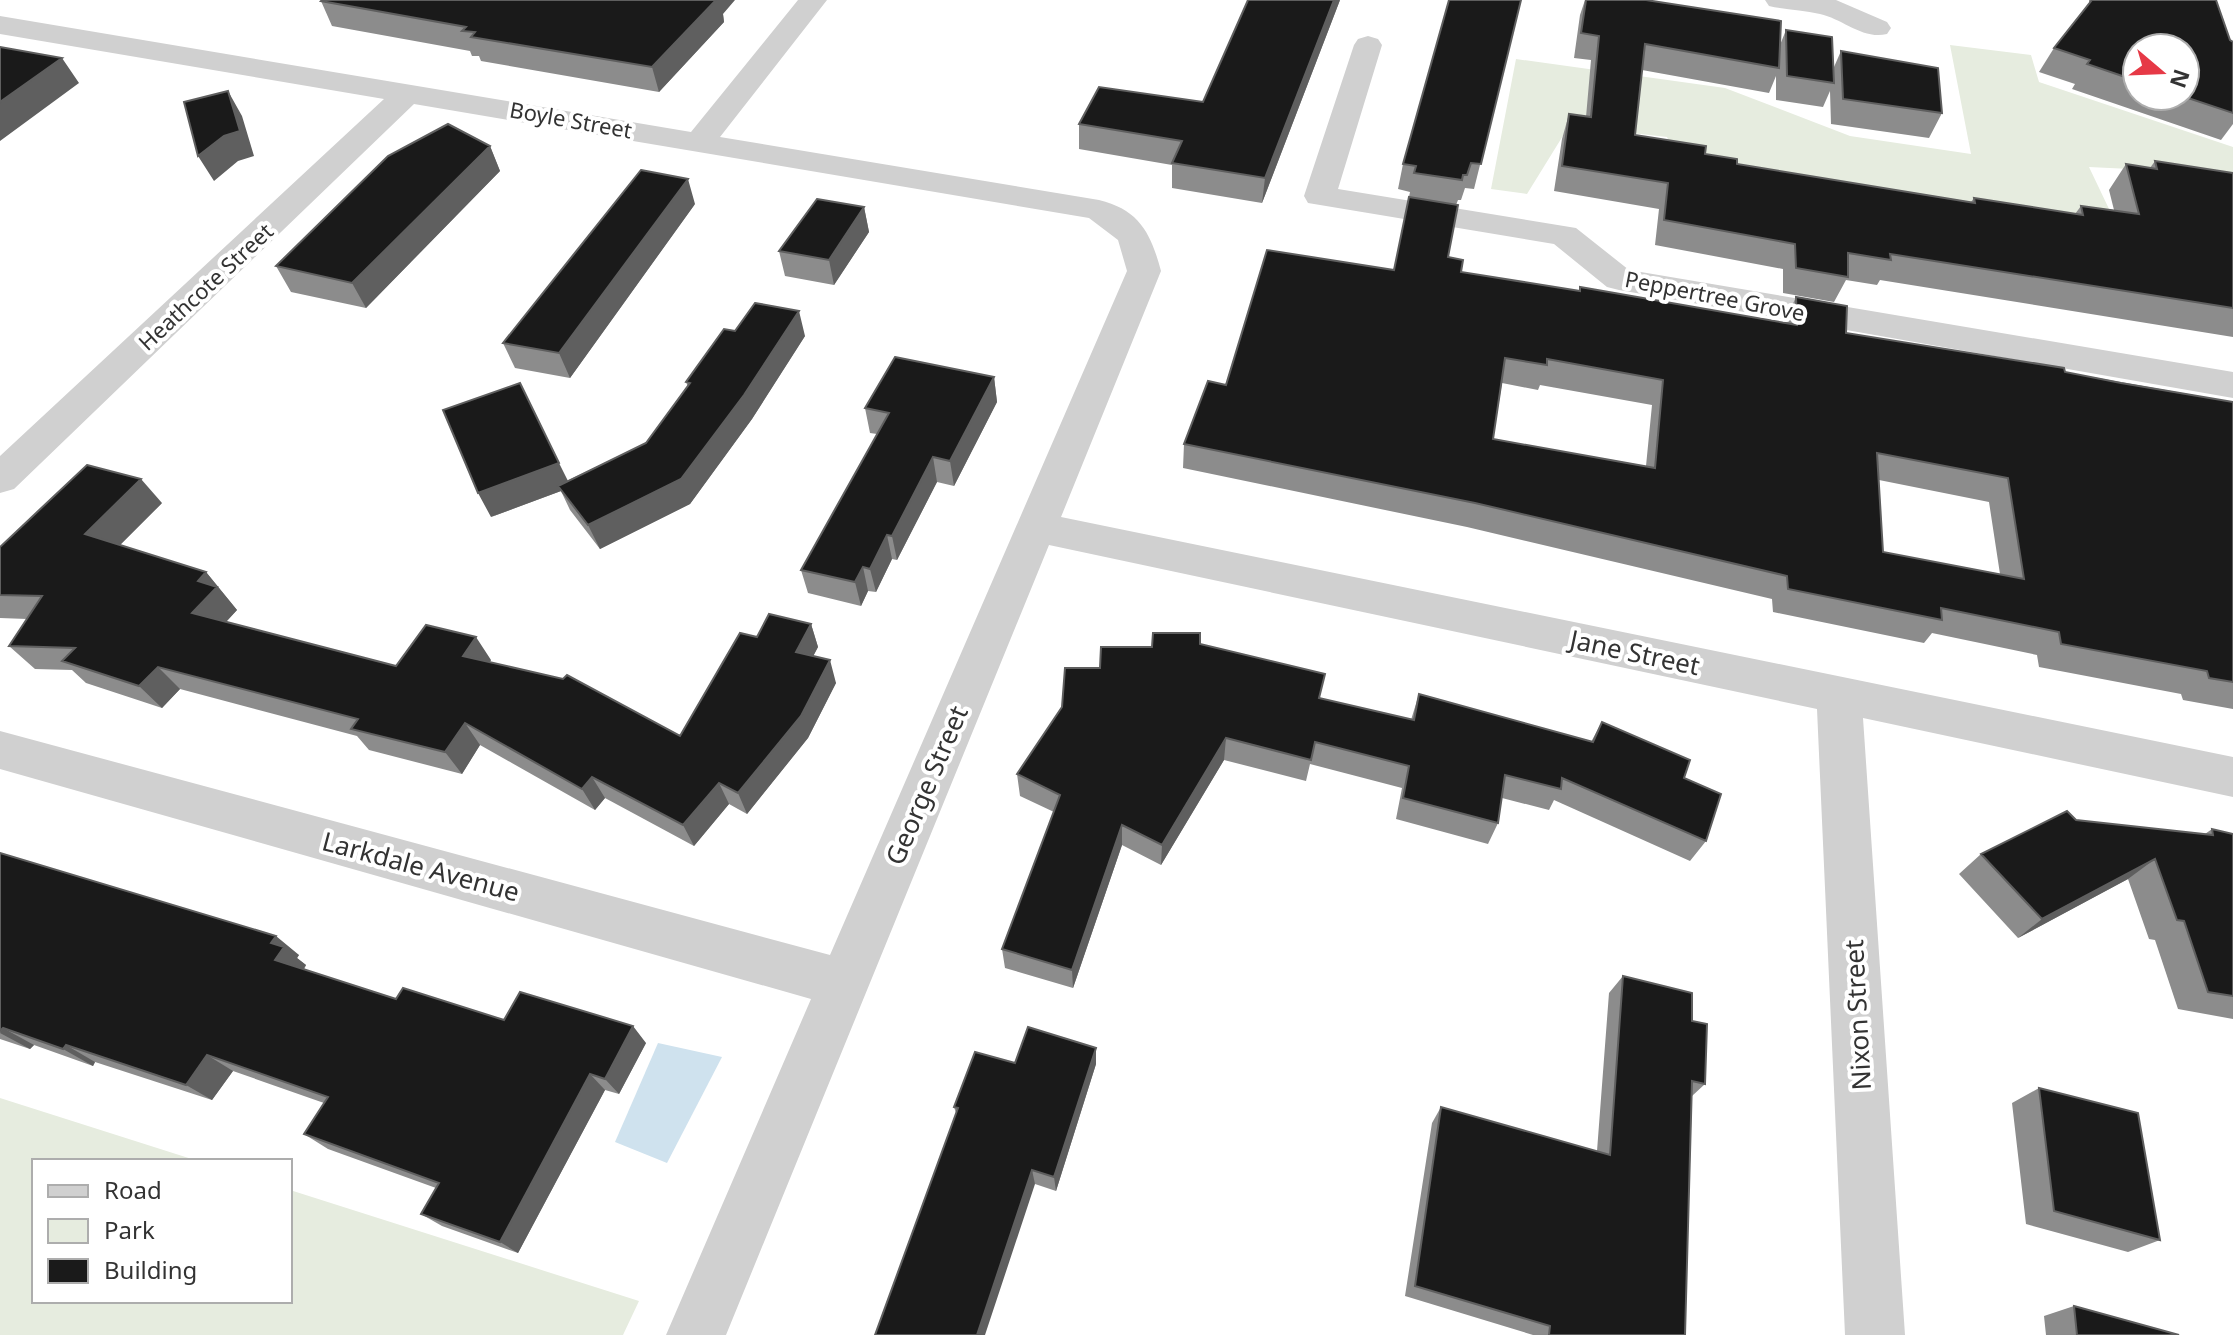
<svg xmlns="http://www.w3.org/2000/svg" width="2233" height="1335" font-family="'Noto Sans',sans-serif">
<rect width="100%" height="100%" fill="#fff"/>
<path fill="#e6ecdf" d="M 1950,45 L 2031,55 L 2039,82 L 2233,147 L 2233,174 L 2089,167 L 2120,232 L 1749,174 L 1669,142 L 1667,137 L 1569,126 L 1527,194 L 1491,189 L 1516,59 L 1725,88 L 1850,136 L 1971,154 Z
M 0,1098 L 198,1161 L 34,1161 L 34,1301 L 290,1301 L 290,1190 L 639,1301 L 623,1335 L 0,1335 Z"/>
<path fill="#cfe2ee" d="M 658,1043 L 722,1057 L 667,1163 L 615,1142 Z"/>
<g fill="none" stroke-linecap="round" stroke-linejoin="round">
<path fill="#d0d0d0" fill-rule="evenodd" d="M 798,0 L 827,0 L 720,137 L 1099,200 C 1140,210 1151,234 1161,271 L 1061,517 L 2233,757 L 2233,797 L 1863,718 L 1905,1335 L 1845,1335 L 1817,709 L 1049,545 L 726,1335 L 666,1335 L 811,999 L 0,769 L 0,731 L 830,955 L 1127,271 L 1118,240 L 1089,218 L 414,104 L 14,489 L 0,493 L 0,456 L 384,99 L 0,34 L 0,16 L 691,132 Z
M 1765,0 L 1836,0 L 1887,22 L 1891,28 L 1887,34 C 1863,40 1843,19 1820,14 C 1803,10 1786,10 1769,6 Z
M 1368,36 L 1378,39 L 1382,45 L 1338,189 L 1576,228 L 1629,270 L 2233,372 L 2233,398 L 1619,290 L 1607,287 L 1554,244 L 1308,203 L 1304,196 L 1354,45 L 1358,39 Z"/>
</g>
<path fill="#8c8c8c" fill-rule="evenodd" d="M 1340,0 L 1262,203 L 1172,188 L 1172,165 L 1079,149 L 1079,124 L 1203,102 Z
M 1521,0 L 1474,189 L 1465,188 L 1461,200 L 1458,200 L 1456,205 L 1448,257 L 1461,272 L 1579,291 L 1580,287 L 1784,323 L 1796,297 L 1846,333 L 2233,402 L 2233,709 L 2183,700 L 2181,694 L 2039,667 L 2037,655 L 1932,633 L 1924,643 L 1773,612 L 1772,599 L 1467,527 L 1183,468 L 1184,444 L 1226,385 L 1394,270 L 1410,192 L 1398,189 L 1403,164 ZM 1502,383 L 1538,390 L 1540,385 L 1652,405 L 1646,466 L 1493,439 ZM 1879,480 L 1989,502 L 2000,574 L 1883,552 Z
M 1585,0 L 1646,0 L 1780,45 L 1786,30 L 1834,67 L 1841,51 L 1942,113 L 1929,138 L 1831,124 L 1830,91 L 1823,107 L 1776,100 L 1776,76 L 1769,93 L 1642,70 L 1635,135 L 1737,164 L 1971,202 L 1974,198 L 2075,214 L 2081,206 L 2114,210 L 2109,190 L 2126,164 L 2150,168 L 2155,161 L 2233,173 L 2233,337 L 1880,280 L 1877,285 L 1846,280 L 1834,302 L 1783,293 L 1783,269 L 1655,245 L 1659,209 L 1554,191 L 1562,139 L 1569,114 L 1586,117 L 1591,60 L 1574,58 L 1580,15 Z
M 2089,0 L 2216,0 L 2230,40 L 2233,42 L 2233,124 L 2221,140 L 2072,89 L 2075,84 L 2039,72 L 2054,48 L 2089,3 ZM 2137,48 L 2185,96 L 2137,96 Z
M 321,1 L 723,14 L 724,22 L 659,92 L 481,61 L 479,56 L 472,56 L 470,51 L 332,26 Z
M 490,146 L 500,171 L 366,308 L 291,292 L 276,266 Z
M 695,204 L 570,378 L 515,368 L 503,343 Z
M 864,207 L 869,232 L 834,285 L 785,276 L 779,251 Z
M 735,331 L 805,336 L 752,419 L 690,504 L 600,549 L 570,510 L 561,491 L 491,517 L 646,443 L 688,387 L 686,382 Z
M 994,377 L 997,402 L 954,486 L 937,482 L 897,560 L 892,559 L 876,592 L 868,591 L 861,606 L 808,593 L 801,570 L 877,434 L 870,433 L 865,408 Z
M 162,503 L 120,545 L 206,572 L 237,610 L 226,622 L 396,666 L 491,660 L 490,662 L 680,736 L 757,637 L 811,624 L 818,647 L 813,656 L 836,683 L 808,738 L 747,814 L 729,804 L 694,846 L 605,798 L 595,810 L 480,745 L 462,774 L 369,750 L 357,736 L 180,689 L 162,708 L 86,683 L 72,670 L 35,669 L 9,646 L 27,619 L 0,618 L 0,547 Z
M 1200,644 L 1320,698 L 1411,720 L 1419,694 L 1591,742 L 1602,722 L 1684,778 L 1706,841 L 1690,861 L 1554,800 L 1549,810 L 1502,798 L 1498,823 L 1488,844 L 1396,819 L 1402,788 L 1310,764 L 1306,781 L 1224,760 L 1161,865 L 1122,845 L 1073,988 L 1005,968 L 1002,949 L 1054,812 L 1020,796 L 1017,774 L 1100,668 Z
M 2076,820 L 2205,834 L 2212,829 L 2233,834 L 2233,1019 L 2178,1009 L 2155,940 L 2149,939 L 2128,879 L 2018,938 L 1959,874 L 1981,854 Z
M 0,853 L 299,955 L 297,958 L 306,965 L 304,970 L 396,999 L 504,1020 L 646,1043 L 619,1094 L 605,1090 L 518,1253 L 442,1226 L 421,1214 L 436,1188 L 328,1149 L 304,1134 L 324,1103 L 233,1071 L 212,1100 L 95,1062 L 93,1066 L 34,1045 L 30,1049 L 0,1039 Z
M 1623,976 L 1692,1021 L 1705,1084 L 1692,1096 L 1685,1335 L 1533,1335 L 1405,1296 L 1432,1123 L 1441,1107 L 1597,1151 L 1609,993 Z
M 1096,1048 L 1096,1064 L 1056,1191 L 1035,1184 L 956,1113 L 954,1107 L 1015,1063 Z
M 2039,1088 L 2160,1240 L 2128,1252 L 2026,1224 L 2012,1103 Z
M 2074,1306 L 2179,1335 L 2046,1335 L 2044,1316 Z"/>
<path fill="#5f5f5f" d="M 712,0 L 735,0 L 723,14 L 724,22 L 659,92 L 652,67 Z
M 1334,0 L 1340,0 L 1262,203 L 1265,178 Z
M 62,58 L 79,83 L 0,141 L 0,102 Z
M 228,91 L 242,116 L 254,156 L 238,161 L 214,181 L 198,156 Z
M 490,146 L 500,171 L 366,308 L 352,283 Z
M 688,179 L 695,204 L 570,378 L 559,353 Z
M 864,207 L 869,232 L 834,285 L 829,260 Z
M 799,311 L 805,336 L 752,419 L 690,504 L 600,549 L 588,525 Z
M 994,377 L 997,402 L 954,486 L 950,461 Z
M 933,457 L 937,482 L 897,560 L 892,536 Z
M 559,463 L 571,487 L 558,486 L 561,491 L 491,517 L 478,493 Z
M 141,479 L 162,503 L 108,557 L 85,534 Z
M 887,535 L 892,559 L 876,592 L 870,569 Z
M 863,567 L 868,591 L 861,606 L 855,582 Z
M 206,572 L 237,610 L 213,636 L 192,613 L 198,581 Z
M 811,624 L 818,647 L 804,674 L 796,652 Z
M 476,637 L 491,660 L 478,678 L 463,656 Z
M 830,660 L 836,683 L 808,738 L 747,814 L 738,793 Z
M 158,667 L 180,689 L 162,708 L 139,686 Z
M 465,723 L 480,745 L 462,774 L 445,752 Z
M 1226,738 L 1224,760 L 1161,865 L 1162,845 Z
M 592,777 L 605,798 L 595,810 L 582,789 Z
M 719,783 L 729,804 L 694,846 L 683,825 Z
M 1122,825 L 1122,845 L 1073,988 L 1072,970 Z
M 2155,859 L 2128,879 L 2018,938 L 2042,919 Z
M 276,936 L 299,955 L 297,958 L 306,965 L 297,978 L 275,960 L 271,943 Z
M 633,1026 L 646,1043 L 619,1094 L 605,1079 Z
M 3,1028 L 34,1045 L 30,1049 L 0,1033 Z
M 66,1045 L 95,1062 L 93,1066 L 63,1049 Z
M 1096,1048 L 1096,1064 L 1056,1191 L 1054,1177 Z
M 207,1055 L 233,1071 L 212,1100 L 186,1085 Z
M 590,1074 L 605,1090 L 518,1253 L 500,1242 Z
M 1032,1170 L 1035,1184 L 985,1335 L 977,1335 Z"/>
<path fill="#1a1a1a" stroke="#5f5f5f" stroke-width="2" fill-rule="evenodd" d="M 322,0 L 716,0 L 652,67 L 471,37 L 475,32 L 462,31 L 466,27 L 321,1 Z
M 1248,0 L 1334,0 L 1265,178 L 1172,163 L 1182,141 L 1079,124 L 1099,87 L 1203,102 Z
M 1449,0 L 1521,0 L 1481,164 L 1471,163 L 1467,175 L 1463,175 L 1462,180 L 1414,173 L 1416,166 L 1403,164 Z
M 1586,0 L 1646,0 L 1781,21 L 1779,68 L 1645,44 L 1635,135 L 1706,146 L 1705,154 L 1737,159 L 1737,164 L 1975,203 L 1974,198 L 2083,215 L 2081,206 L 2139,214 L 2126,164 L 2157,169 L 2155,161 L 2233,173 L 2233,308 L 1890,254 L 1891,260 L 1848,253 L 1848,277 L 1796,268 L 1795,244 L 1664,220 L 1668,183 L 1562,166 L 1569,114 L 1591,117 L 1599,36 L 1581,33 Z
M 2092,0 L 2216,0 L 2230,40 L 2233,42 L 2233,113 L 2182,96 L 2185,96 L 2185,48 L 2137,48 L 2137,81 L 2087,64 L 2090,60 L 2054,48 Z
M 1786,30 L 1832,37 L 1834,83 L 1787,76 Z
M 0,47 L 62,58 L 0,102 Z
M 1841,51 L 1938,68 L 1942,113 L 1843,99 Z
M 228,91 L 240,131 L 224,136 L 198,156 L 184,102 Z
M 448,124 L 490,146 L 352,283 L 276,266 L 388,156 Z
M 641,170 L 688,179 L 559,353 L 503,343 Z
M 1409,197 L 1458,205 L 1448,257 L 1463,260 L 1461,272 L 1580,291 L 1580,287 L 1797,325 L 1796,297 L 1847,306 L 1846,333 L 2064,368 L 2065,372 L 2121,383 L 2233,402 L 2233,682 L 2209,678 L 2207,671 L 2061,644 L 2059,632 L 1941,608 L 1942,620 L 1788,589 L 1787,576 L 1475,503 L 1184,444 L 1208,381 L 1226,385 L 1267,250 L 1394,270 ZM 1505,358 L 1547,365 L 1547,359 L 1663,380 L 1655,468 L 1493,439 ZM 1877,453 L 2008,478 L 2024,579 L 1883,552 Z
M 817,199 L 864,207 L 829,260 L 779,251 Z
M 755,303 L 799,311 L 744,395 L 681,479 L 588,525 L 558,486 L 646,443 L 690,383 L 686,382 L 724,329 L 735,331 Z
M 895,357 L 994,377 L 950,461 L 933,457 L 892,536 L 887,535 L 870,569 L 863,567 L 855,582 L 801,570 L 889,413 L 865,408 Z
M 520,383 L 559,463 L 478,493 L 443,410 Z
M 87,465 L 141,479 L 85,534 L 206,572 L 198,581 L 217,587 L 192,613 L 396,666 L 426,625 L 476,637 L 463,656 L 563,679 L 567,675 L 680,736 L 740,633 L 757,637 L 769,614 L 811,624 L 796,652 L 830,660 L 801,716 L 738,793 L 719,783 L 683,825 L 592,777 L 582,789 L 465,723 L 445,752 L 351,729 L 358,719 L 158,667 L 139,686 L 62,661 L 75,648 L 9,646 L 42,596 L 0,595 L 0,547 Z
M 1153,633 L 1200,633 L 1200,644 L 1325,674 L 1319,698 L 1414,720 L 1419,694 L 1593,742 L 1602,722 L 1690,760 L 1684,778 L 1721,794 L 1706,841 L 1562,778 L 1561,789 L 1505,775 L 1498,823 L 1403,798 L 1409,766 L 1315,742 L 1311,760 L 1226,738 L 1162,845 L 1122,825 L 1072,970 L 1002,949 L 1060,795 L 1017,774 L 1062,707 L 1065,668 L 1100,668 L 1101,647 L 1152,647 Z
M 2067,811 L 2076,820 L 2213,835 L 2212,829 L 2233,834 L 2233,996 L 2208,992 L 2184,921 L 2177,920 L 2155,859 L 2042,919 L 1981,854 Z
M 0,853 L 276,936 L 271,943 L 284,947 L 275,960 L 396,999 L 403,988 L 504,1020 L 520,992 L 633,1026 L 605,1079 L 590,1074 L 500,1242 L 421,1214 L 439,1183 L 304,1134 L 328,1097 L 207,1055 L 186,1085 L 66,1045 L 63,1049 L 3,1028 L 0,1031 Z
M 1623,976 L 1692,993 L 1692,1021 L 1707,1024 L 1705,1084 L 1692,1081 L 1685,1335 L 1549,1335 L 1550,1326 L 1415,1286 L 1441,1107 L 1610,1155 Z
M 1028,1027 L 1096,1048 L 1054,1177 L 1032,1170 L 977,1335 L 875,1335 L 958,1108 L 954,1107 L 975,1052 L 1015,1063 Z
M 2039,1088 L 2138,1113 L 2160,1240 L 2054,1211 Z
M 2074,1306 L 2179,1335 L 2077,1335 Z"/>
<g text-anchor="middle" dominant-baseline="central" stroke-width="8" stroke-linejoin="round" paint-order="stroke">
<g font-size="22" fill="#333" stroke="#fff">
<text transform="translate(571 119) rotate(10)">Boyle Street</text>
<text transform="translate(205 286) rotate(-43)">Heathcote Street</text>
<text transform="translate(1715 295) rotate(11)">Peppertree Grove</text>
</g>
<g font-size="26" fill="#333" stroke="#fff">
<text transform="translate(1635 652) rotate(12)">Jane Street</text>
<text transform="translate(926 785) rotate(-67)">George Street</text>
<text transform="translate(421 866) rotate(15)">Larkdale Avenue</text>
<text transform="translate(1857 1015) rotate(-93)">Nixon Street</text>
</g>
</g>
<rect x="32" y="1159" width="260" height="144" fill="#ffffff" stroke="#adadad" stroke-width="2"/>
<rect x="48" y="1185" width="40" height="12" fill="#d0d0d0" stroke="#adadad" stroke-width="2"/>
<text x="104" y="1199" font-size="24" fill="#333333">Road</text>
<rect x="48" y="1219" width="40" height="24" fill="#e6ecdf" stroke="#adadad" stroke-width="2"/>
<text x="104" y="1239" font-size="24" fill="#333333">Park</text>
<rect x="48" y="1259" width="40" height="24" fill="#1a1a1a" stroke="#adadad" stroke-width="2"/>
<text x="104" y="1279" font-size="24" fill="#333333">Building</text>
<g transform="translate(2161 72) rotate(109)"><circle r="38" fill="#ffffff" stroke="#adadad" stroke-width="2"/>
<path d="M0-6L14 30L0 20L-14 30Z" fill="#e63946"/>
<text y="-12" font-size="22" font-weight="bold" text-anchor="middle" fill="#333333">N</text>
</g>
</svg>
